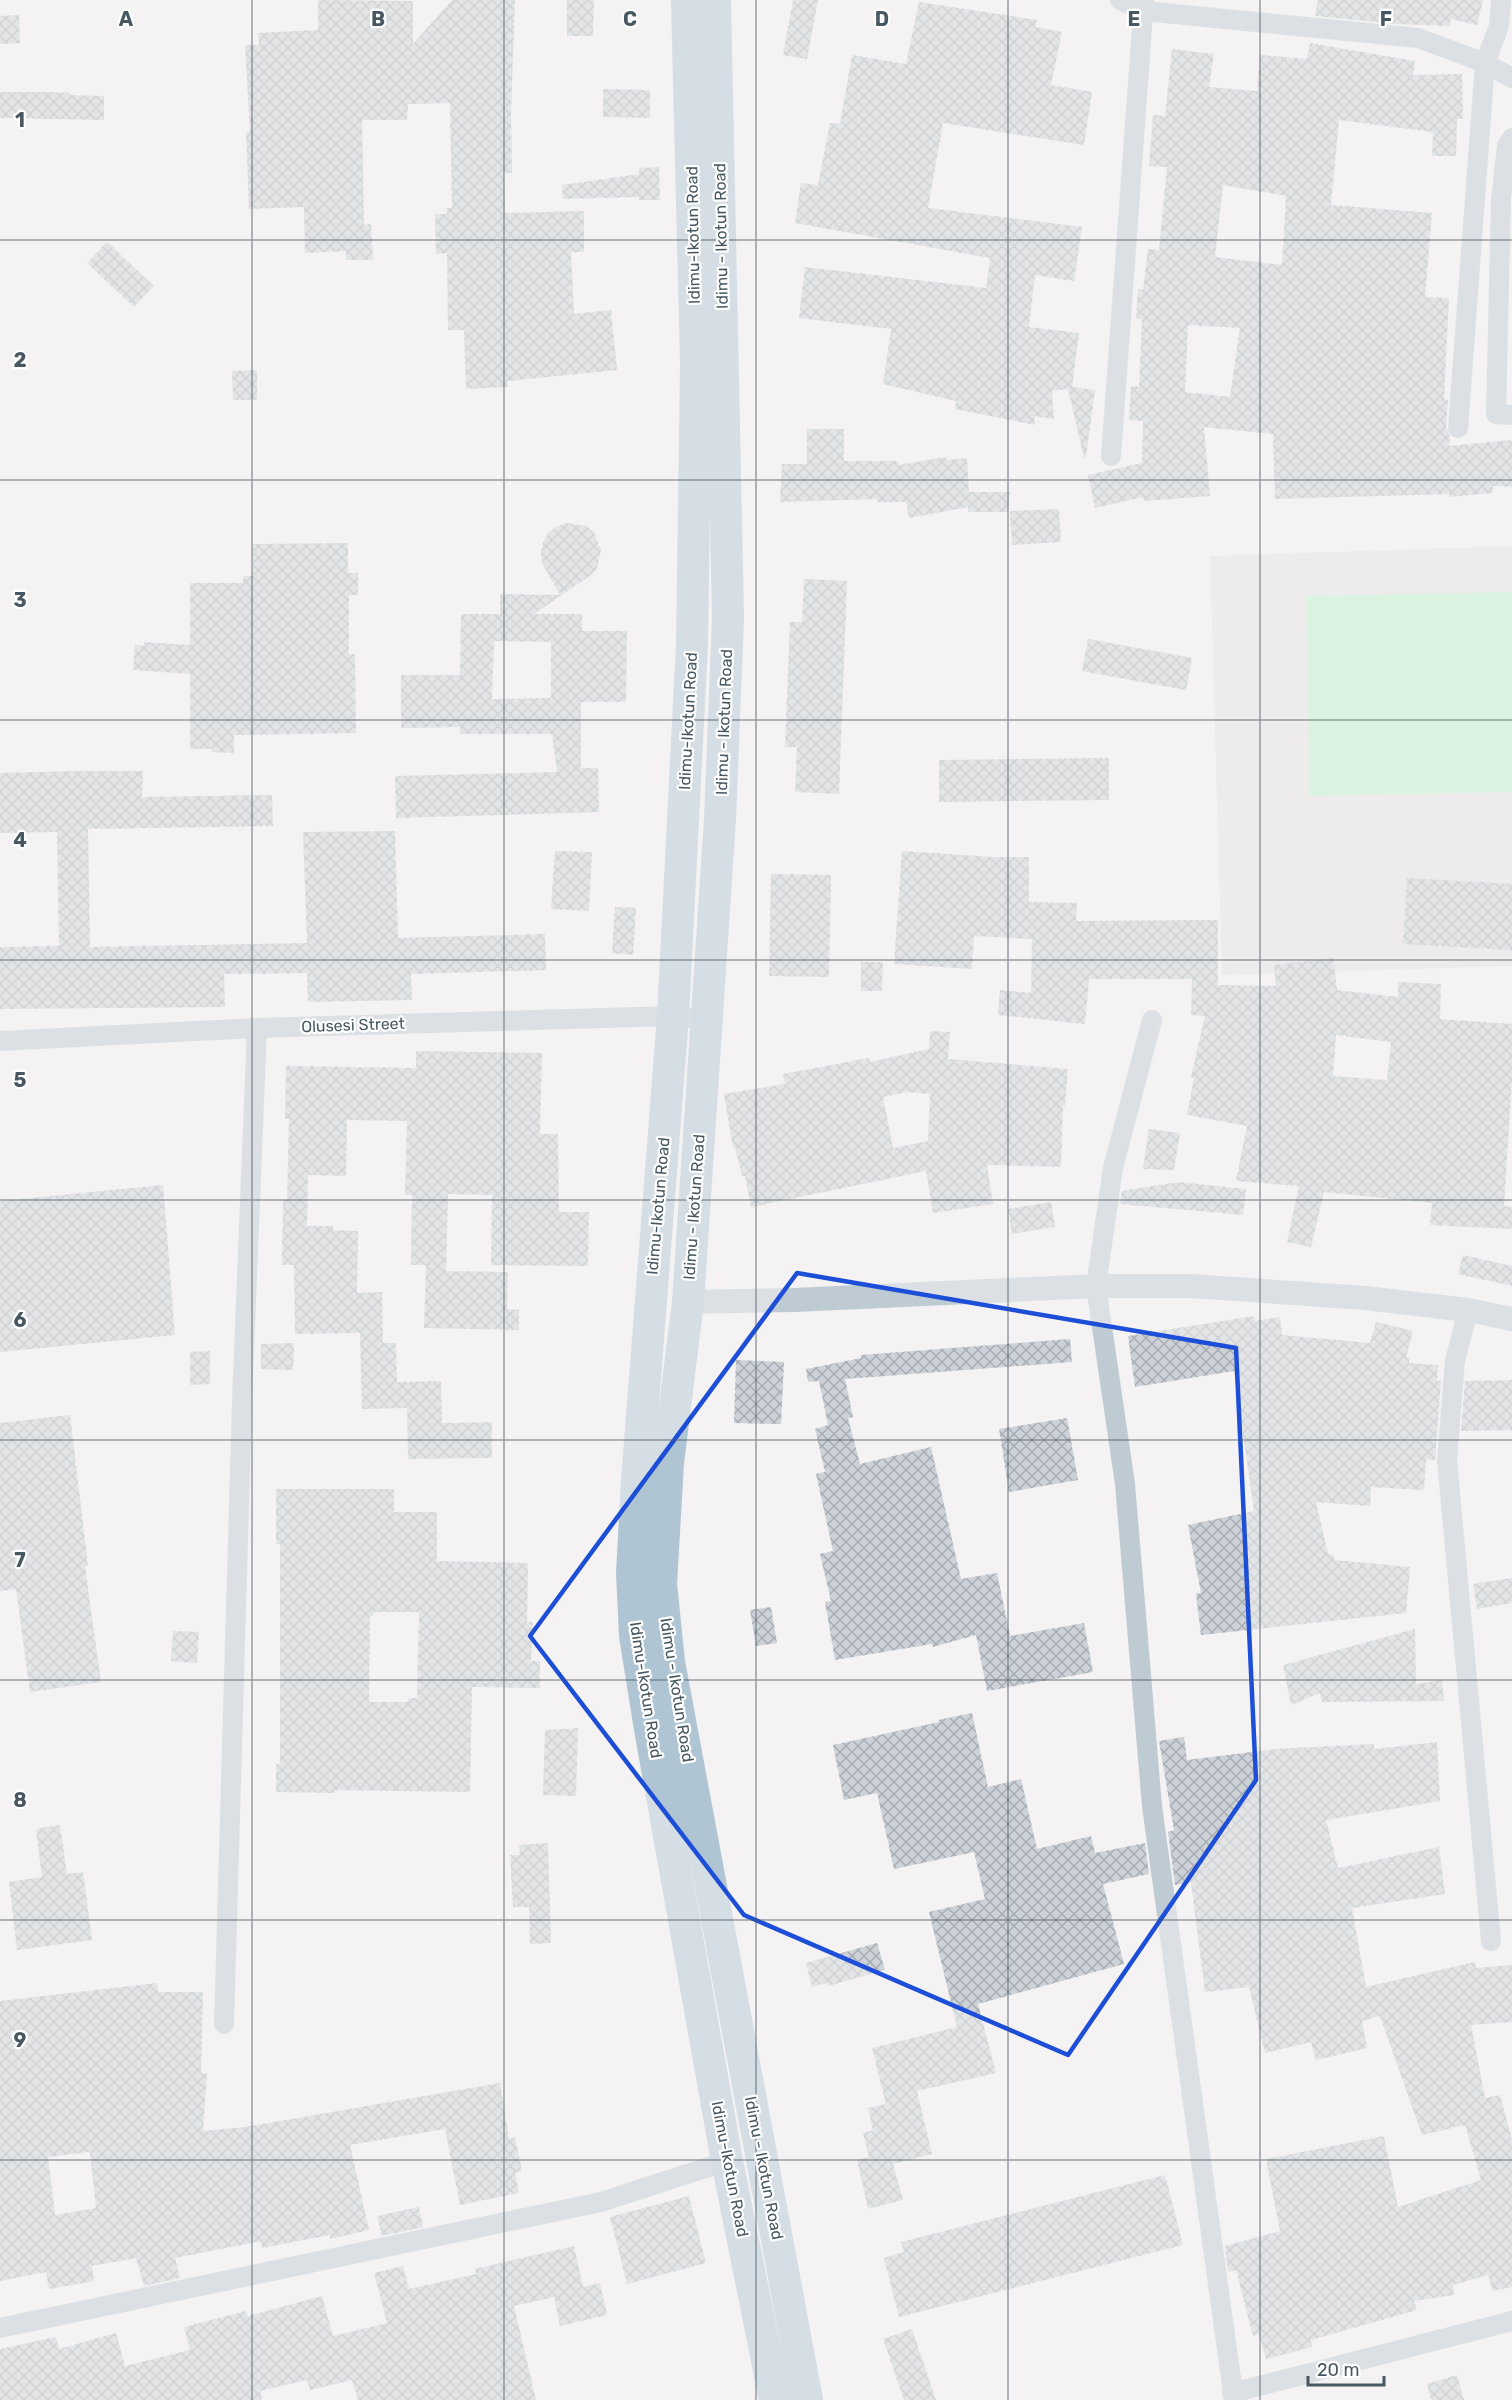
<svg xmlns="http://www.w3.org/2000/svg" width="1512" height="2400" font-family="Rubik,sans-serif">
<defs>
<pattern id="building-cross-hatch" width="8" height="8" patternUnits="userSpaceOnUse" patternTransform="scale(1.5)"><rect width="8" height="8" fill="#cdd2d8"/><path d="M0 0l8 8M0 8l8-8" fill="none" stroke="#a8adb3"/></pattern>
</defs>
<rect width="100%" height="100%" fill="#f4f2f2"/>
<path fill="#e5e3e4" d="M 1512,546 L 1512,966 L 1222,975 L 1210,556 Z"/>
<path fill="#bdf5cd" d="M 1512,592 L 1512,792 L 1310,796 L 1306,596 Z"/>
<path fill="url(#building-cross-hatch)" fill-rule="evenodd" d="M 318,0 L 413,1 L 413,44 L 452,0 L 515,0 L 511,111 L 512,173 L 504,173 L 505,213 L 584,211 L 584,252 L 571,252 L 574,314 L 611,310 L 617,370 L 507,381 L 508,387 L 466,389 L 464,330 L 448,330 L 447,253 L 436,254 L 435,214 L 447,214 L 447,208 L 452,208 L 450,103 L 408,104 L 407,120 L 362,120 L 364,225 L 371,224 L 373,260 L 346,260 L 346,251 L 305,253 L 304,207 L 249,209 L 246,132 L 250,131 L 245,45 L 259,45 L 258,33 L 318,30 Z
M 567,0 L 594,0 L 593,36 L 567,36 Z
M 793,0 L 818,0 L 807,59 L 783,55 Z
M 1318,0 L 1483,0 L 1477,25 L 1451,19 L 1450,26 L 1397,24 L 1315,16 Z
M 919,2 L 1037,20 L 1035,27 L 1062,32 L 1051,85 L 1092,92 L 1084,145 L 943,123 L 928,208 L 1082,227 L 1074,281 L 1035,275 L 1029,327 L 1079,333 L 1072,387 L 1095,390 L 1086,457 L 1084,458 L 1068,389 L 1052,391 L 1054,419 L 1034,416 L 1035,425 L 955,409 L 956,401 L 883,384 L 891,329 L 799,318 L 805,267 L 986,288 L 990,258 L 795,223 L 801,183 L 818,185 L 830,123 L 840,124 L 852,55 L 906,64 Z
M 19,15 L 20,43 L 0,44 L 0,16 Z
M 1310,43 L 1415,61 L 1413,75 L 1462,74 L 1463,119 L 1457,119 L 1456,156 L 1432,156 L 1433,132 L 1339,120 L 1331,205 L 1432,213 L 1425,297 L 1449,298 L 1444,399 L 1448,400 L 1446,427 L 1450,437 L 1449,446 L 1512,440 L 1512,487 L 1493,486 L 1493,493 L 1449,497 L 1449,494 L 1275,499 L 1273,434 L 1204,427 L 1210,496 L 1144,501 L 1143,497 L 1095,508 L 1088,475 L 1142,463 L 1143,421 L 1129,420 L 1131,386 L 1139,387 L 1142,319 L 1136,319 L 1138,289 L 1143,290 L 1148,249 L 1159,250 L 1167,167 L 1149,166 L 1153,115 L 1165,116 L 1172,49 L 1214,54 L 1209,87 L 1257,91 L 1260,55 L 1307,59 ZM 1223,185 L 1286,196 L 1282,265 L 1215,257 ZM 1188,325 L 1240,328 L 1230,397 L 1185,392 Z
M 603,89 L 650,90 L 650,118 L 603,117 Z
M 0,92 L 50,92 L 70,93 L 70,95 L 104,96 L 104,120 L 0,118 Z
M 659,167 L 660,200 L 639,200 L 639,197 L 563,199 L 562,185 L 639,174 L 639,168 Z
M 107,242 L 154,286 L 134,307 L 87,263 Z
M 257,370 L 257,400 L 233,400 L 232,371 Z
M 807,429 L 844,429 L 844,461 L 898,461 L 898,465 L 946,457 L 947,460 L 967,458 L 969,492 L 1010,492 L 1008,512 L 968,512 L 968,507 L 909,518 L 906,502 L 877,502 L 877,499 L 780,502 L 782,464 L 807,464 Z
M 1059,509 L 1061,542 L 1012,545 L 1010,511 Z
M 566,523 L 586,526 L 594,533 L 601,550 L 597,568 L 591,575 L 534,614 L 582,614 L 582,631 L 627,631 L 626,702 L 581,702 L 581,768 L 598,768 L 599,812 L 396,818 L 395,776 L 557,772 L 552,734 L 460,734 L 460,727 L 401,728 L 401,675 L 460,675 L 461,614 L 500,614 L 500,594 L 560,595 L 542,563 L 541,552 L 543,542 L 548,533 L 556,527 ZM 494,641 L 551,642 L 551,698 L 492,699 Z
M 348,543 L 348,573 L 358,573 L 358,595 L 349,595 L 349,654 L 355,654 L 356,733 L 234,735 L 234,753 L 212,752 L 212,749 L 190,749 L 190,674 L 133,670 L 135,645 L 144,646 L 144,642 L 190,645 L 190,583 L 243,583 L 243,576 L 253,576 L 253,544 Z
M 804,579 L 847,581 L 839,794 L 795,792 L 797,747 L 785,747 L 790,622 L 802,622 Z
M 1088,639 L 1192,658 L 1186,690 L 1082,671 Z
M 1109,758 L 1109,800 L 939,802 L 939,760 Z
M 75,771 L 143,771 L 142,797 L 272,795 L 273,826 L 88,829 L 90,947 L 307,943 L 303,832 L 395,831 L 398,938 L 545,934 L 546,970 L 411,974 L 412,1000 L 308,1002 L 307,973 L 224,974 L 225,1007 L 0,1009 L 0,947 L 59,946 L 57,832 L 0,833 L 0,773 Z
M 555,851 L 592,852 L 589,911 L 551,909 Z
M 902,851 L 992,857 L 1029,857 L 1029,902 L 1077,903 L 1076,921 L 1218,920 L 1218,985 L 1276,986 L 1274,965 L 1333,958 L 1337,990 L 1398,997 L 1398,982 L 1441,984 L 1440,1019 L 1512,1024 L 1512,1078 L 1504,1206 L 1512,1207 L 1512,1229 L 1430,1225 L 1432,1203 L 1324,1192 L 1311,1247 L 1287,1242 L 1299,1186 L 1236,1181 L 1247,1126 L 1187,1115 L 1194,1078 L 1191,1077 L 1205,1016 L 1191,1015 L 1192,979 L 1089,979 L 1085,1024 L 998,1015 L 1000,990 L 1031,993 L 1032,939 L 974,936 L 972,969 L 894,964 ZM 1336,1035 L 1391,1042 L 1387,1080 L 1333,1076 Z
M 771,874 L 831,875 L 829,977 L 769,976 Z
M 1407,878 L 1512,884 L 1512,950 L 1403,944 Z
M 615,907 L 636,908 L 633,955 L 612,953 Z
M 861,962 L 883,962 L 882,991 L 861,991 Z
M 930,1031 L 950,1032 L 948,1059 L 1068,1069 L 1065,1106 L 1063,1106 L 1061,1167 L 987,1165 L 993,1204 L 933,1213 L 926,1171 L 751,1207 L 745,1176 L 742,1176 L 735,1147 L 733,1148 L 724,1094 L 785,1084 L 783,1074 L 869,1058 L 870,1062 L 929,1049 ZM 907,1092 L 930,1094 L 928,1141 L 893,1148 L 883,1097 Z
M 416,1051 L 542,1053 L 540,1134 L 558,1134 L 559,1212 L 589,1212 L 588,1266 L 491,1265 L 492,1195 L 448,1194 L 446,1271 L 508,1272 L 507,1309 L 519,1310 L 519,1330 L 424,1328 L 426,1265 L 411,1265 L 412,1195 L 405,1195 L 407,1121 L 347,1120 L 346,1176 L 308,1175 L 307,1226 L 333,1226 L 333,1230 L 358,1231 L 357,1293 L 382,1292 L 383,1343 L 396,1343 L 397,1382 L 441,1381 L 442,1423 L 492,1422 L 492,1458 L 408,1459 L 407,1408 L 362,1409 L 360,1333 L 295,1334 L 294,1265 L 282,1265 L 283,1200 L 287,1200 L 289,1119 L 285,1119 L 286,1066 L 416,1068 Z
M 1149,1129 L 1180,1133 L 1174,1170 L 1143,1169 Z
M 1178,1182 L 1246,1189 L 1243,1215 L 1120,1204 L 1122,1191 Z
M 163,1185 L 175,1335 L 0,1352 L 0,1201 Z
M 1051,1202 L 1055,1227 L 1012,1234 L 1008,1209 Z
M 1463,1255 L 1512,1266 L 1512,1286 L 1458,1274 Z
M 1254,1316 L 1255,1321 L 1280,1317 L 1282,1335 L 1370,1343 L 1376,1322 L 1413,1331 L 1406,1358 L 1409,1358 L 1409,1363 L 1438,1365 L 1437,1381 L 1441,1381 L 1435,1460 L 1426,1459 L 1424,1490 L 1371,1487 L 1370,1506 L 1316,1502 L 1328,1554 L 1334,1555 L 1334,1560 L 1410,1567 L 1406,1613 L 1201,1635 L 1196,1594 L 1201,1593 L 1188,1525 L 1254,1511 L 1234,1371 L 1135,1387 L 1128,1336 Z
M 1070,1339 L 1072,1362 L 845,1379 L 853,1417 L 848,1418 L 860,1464 L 931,1447 L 961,1579 L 997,1573 L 1010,1636 L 1084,1623 L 1093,1672 L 987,1691 L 976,1635 L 933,1647 L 932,1644 L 835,1660 L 825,1602 L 831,1601 L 820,1554 L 833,1551 L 816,1474 L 825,1472 L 815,1429 L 828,1425 L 819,1381 L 808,1382 L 806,1369 L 861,1358 L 861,1355 Z
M 294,1343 L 293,1370 L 261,1369 L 261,1344 Z
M 210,1351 L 210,1384 L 190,1385 L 190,1352 Z
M 736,1360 L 784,1362 L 781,1424 L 734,1423 Z
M 1512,1380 L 1512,1430 L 1461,1431 L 1465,1381 Z
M 70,1415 L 88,1566 L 85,1567 L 101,1682 L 30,1692 L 16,1589 L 0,1591 L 0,1423 Z
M 1067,1418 L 1078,1480 L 1009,1492 L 999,1429 Z
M 276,1489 L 394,1489 L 394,1512 L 437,1512 L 437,1561 L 528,1563 L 527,1622 L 533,1622 L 531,1661 L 540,1661 L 540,1688 L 472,1687 L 470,1792 L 335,1790 L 335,1793 L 276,1792 L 276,1764 L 280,1764 L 280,1544 L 276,1544 ZM 373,1612 L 419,1612 L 417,1698 L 408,1698 L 408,1702 L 369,1702 L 370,1616 L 373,1616 Z
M 1512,1578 L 1512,1603 L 1477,1609 L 1473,1584 Z
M 771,1607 L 777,1643 L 756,1646 L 750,1610 Z
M 1415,1629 L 1416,1684 L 1442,1680 L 1444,1701 L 1322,1702 L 1320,1693 L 1291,1705 L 1283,1665 Z
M 173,1631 L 199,1632 L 197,1663 L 171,1661 Z
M 972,1713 L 988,1787 L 1021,1779 L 1037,1849 L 1091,1836 L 1095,1853 L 1145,1843 L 1149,1874 L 1103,1884 L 1124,1964 L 978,2004 L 996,2073 L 917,2091 L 932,2154 L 893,2164 L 903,2200 L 868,2209 L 857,2160 L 869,2157 L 863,2133 L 873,2130 L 868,2108 L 886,2104 L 872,2048 L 957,2027 L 929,1912 L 985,1899 L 974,1852 L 894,1869 L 877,1793 L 844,1800 L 833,1745 L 939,1722 L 938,1720 Z
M 578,1728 L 576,1796 L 543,1795 L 545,1730 Z
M 1184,1737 L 1187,1760 L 1275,1749 L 1373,1744 L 1375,1749 L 1437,1742 L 1440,1801 L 1326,1820 L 1338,1868 L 1439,1847 L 1445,1894 L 1352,1908 L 1366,1987 L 1475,1962 L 1476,1968 L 1512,1965 L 1512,2022 L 1471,2025 L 1485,2098 L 1500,2095 L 1512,2140 L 1512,2287 L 1493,2291 L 1488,2275 L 1453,2285 L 1454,2295 L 1414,2301 L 1417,2310 L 1311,2340 L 1312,2347 L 1266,2359 L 1259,2334 L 1253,2336 L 1236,2270 L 1228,2272 L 1225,2246 L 1280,2231 L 1266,2159 L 1384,2136 L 1398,2207 L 1481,2180 L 1465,2125 L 1422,2135 L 1380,2016 L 1362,2021 L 1367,2048 L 1316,2060 L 1311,2042 L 1265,2053 L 1249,1987 L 1205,1992 L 1191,1882 L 1175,1885 L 1168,1832 L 1174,1830 L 1159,1741 Z
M 60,1825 L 67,1874 L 83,1872 L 92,1940 L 17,1950 L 9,1882 L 42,1877 L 36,1829 Z
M 548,1843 L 551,1943 L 530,1944 L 529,1907 L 513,1907 L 510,1855 L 520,1855 L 519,1845 Z
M 877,1943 L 885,1970 L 828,1986 L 827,1983 L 812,1987 L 806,1963 Z
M 157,1983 L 158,1992 L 203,1992 L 201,2073 L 207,2074 L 203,2131 L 245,2127 L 500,2083 L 509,2139 L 515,2137 L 522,2171 L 515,2173 L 519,2193 L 460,2205 L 445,2129 L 350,2145 L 369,2230 L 330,2239 L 330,2235 L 262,2248 L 261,2241 L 175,2258 L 180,2278 L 144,2286 L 136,2258 L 92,2266 L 94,2281 L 49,2289 L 46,2272 L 0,2281 L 0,2001 ZM 90,2152 L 96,2208 L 55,2215 L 48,2157 Z
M 1165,2175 L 1183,2245 L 899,2317 L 884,2258 L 904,2252 L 901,2242 Z
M 689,2196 L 706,2263 L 627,2284 L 610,2217 Z
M 419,2207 L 423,2227 L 382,2236 L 377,2216 Z
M 574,2246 L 583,2287 L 600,2283 L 607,2315 L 560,2326 L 554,2297 L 514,2306 L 536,2400 L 358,2400 L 352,2380 L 310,2390 L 307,2380 L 260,2391 L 262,2400 L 0,2400 L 0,2349 L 56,2337 L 59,2349 L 116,2333 L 125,2366 L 190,2350 L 184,2327 L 246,2311 L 248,2316 L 322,2296 L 333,2336 L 387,2323 L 374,2273 L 403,2266 L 409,2289 L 476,2274 L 475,2269 Z
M 912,2329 L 936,2400 L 904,2400 L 883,2339 Z
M 1457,2375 L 1464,2400 L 1431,2400 L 1427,2384 Z"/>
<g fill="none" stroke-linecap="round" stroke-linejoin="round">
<path stroke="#becbd3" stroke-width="20" d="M 1120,0 L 1144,11 L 1418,38 L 1485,63 L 1512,78
M 1512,138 L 1507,146 L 1501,199 L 1496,414 L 1512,415
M 1458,428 L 1485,63 L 1499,26 L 1501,0
M 1111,456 L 1144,0
M 1152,1020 L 1113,1168 L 1096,1286 L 1125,1484 L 1152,1806 L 1234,2400
M 0,1041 L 257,1028 L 673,1016 L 706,1020
M 1468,1310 L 1455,1361 L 1447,1460 L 1491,1941
M 224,2024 L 242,1401 L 257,1028
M 0,2328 L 601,2202 L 727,2161
M 1232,2393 L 1512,2321"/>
<path stroke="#becbd3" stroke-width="24" d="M 688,1302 L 794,1300 L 1096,1286 L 1191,1286 L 1365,1298 L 1468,1310 L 1512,1319"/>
<path stroke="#afc5d3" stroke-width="32" d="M 687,0 L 696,364 L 692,644 L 673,1016 L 637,1481 L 632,1573 L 635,1636 L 650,1729 L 727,2161 L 775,2400
M 715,0 L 728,618 L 720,819 L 688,1302 L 668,1463 L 661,1584 L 669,1662 L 807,2400"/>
</g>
<path d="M0 0H1512V2400H0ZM 797,1273 L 1236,1348 L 1256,1780 L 1068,2055 L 744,1915 L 530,1636 Z" fill="#f4f2f2" fill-opacity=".55" fill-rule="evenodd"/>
<path fill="none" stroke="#1d4ed8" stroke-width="4.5" stroke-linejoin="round" d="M 797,1273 L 1236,1348 L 1256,1780 L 1068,2055 L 744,1915 L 530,1636 Z"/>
<path fill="none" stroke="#475862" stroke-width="1.5" stroke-opacity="0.55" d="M 252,0 L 252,2400M 504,0 L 504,2400M 756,0 L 756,2400M 1008,0 L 1008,2400M 1260,0 L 1260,2400M 0,240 L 1512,240M 0,480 L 1512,480M 0,720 L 1512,720M 0,960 L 1512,960M 0,1200 L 1512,1200M 0,1440 L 1512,1440M 0,1680 L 1512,1680M 0,1920 L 1512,1920M 0,2160 L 1512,2160"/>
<g text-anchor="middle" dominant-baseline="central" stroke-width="4.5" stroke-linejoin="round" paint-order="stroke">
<g font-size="16" fill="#475862" stroke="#fff">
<text transform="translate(693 235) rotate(-91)">Idimu-Ikotun Road</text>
<text transform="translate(721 236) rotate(-91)">Idimu - Ikotun Road</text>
<text transform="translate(688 721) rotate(-87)">Idimu-Ikotun Road</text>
<text transform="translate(724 722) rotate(-88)">Idimu - Ikotun Road</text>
<text transform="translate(353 1025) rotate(-2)">Olusesi Street</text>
<text transform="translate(658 1206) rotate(-85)">Idimu-Ikotun Road</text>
<text transform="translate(694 1207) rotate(-86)">Idimu - Ikotun Road</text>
<text transform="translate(646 1690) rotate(81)">Idimu-Ikotun Road</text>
<text transform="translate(677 1690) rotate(81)">Idimu - Ikotun Road</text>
<text transform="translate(764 2168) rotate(79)">Idimu - Ikotun Road</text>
<text transform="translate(730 2169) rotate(79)">Idimu-Ikotun Road</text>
</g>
</g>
<g font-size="20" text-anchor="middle" font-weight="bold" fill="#475862" stroke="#fff" stroke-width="4.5" stroke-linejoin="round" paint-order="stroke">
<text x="126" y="26">A</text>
<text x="378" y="26">B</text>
<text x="630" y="26">C</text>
<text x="882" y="26">D</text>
<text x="1134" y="26">E</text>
<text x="1386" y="26">F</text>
<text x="20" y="127">1</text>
<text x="20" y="367">2</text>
<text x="20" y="607">3</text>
<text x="20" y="847">4</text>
<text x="20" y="1087">5</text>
<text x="20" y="1327">6</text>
<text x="20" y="1567">7</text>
<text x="20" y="1807">8</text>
<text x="20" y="2047">9</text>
</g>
<path d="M1308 2376v9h76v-9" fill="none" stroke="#475862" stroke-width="3"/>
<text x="1317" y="2376" font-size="18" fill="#475862" stroke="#ffffff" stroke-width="4.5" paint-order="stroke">20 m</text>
</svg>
